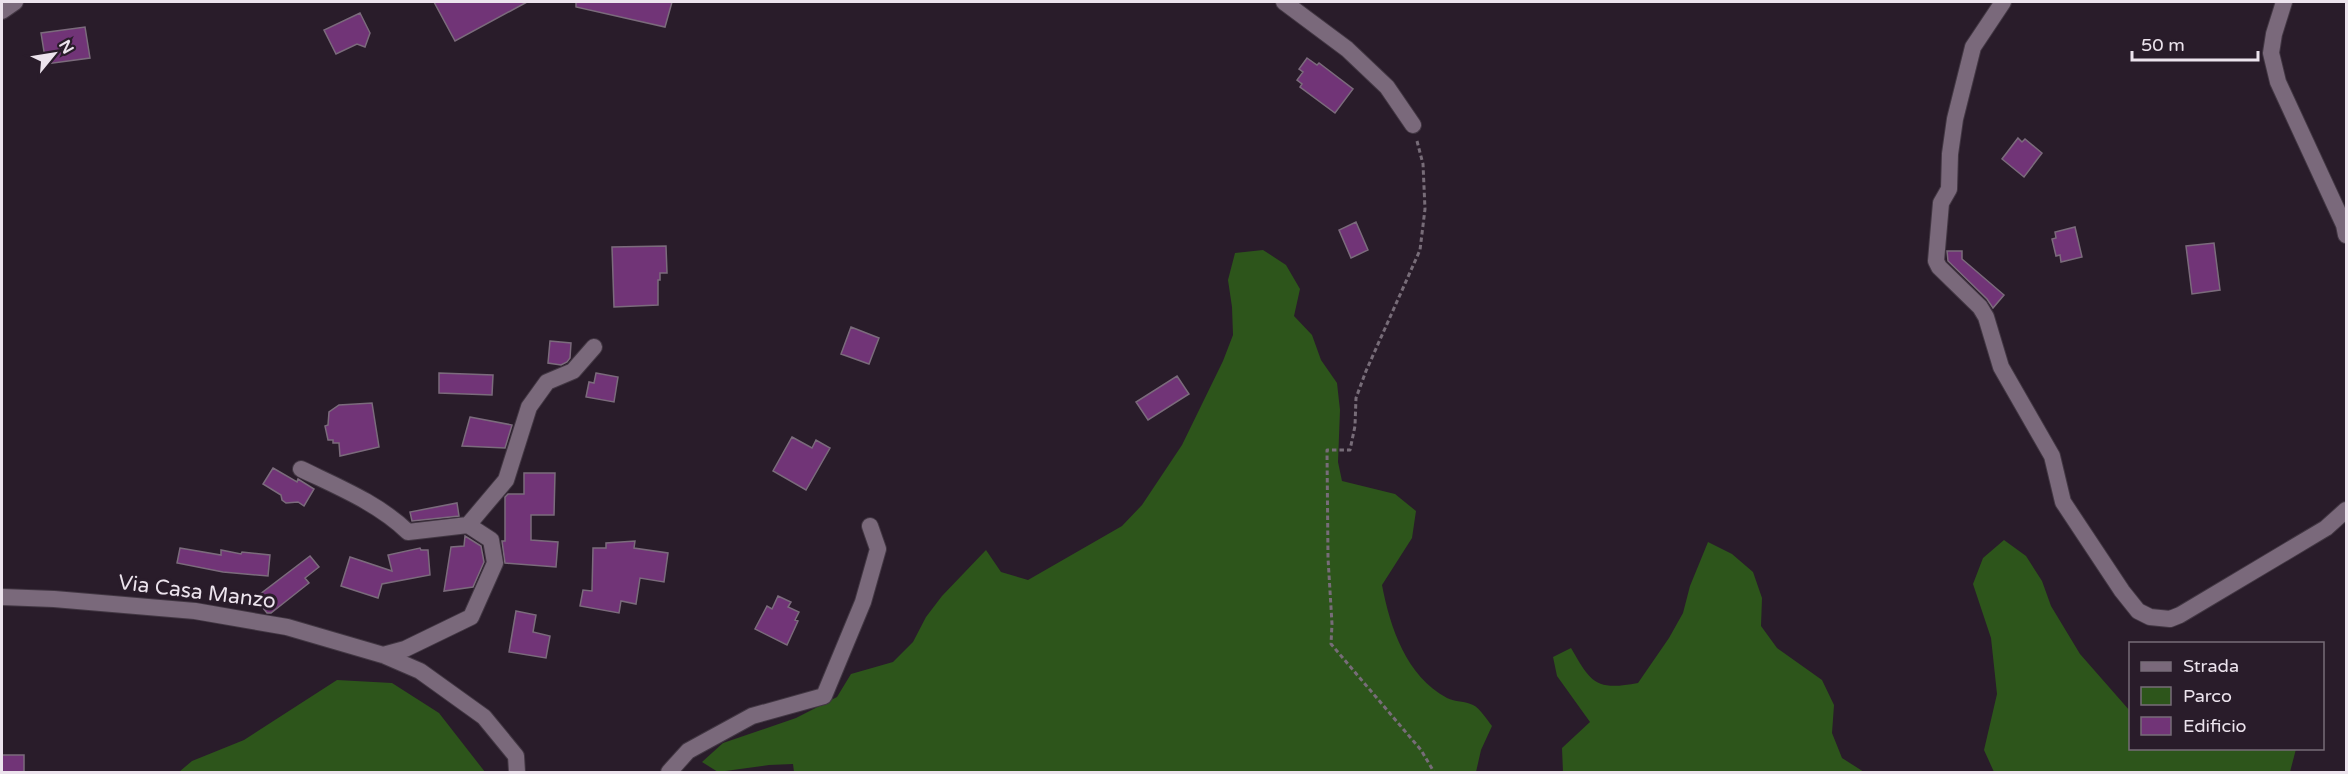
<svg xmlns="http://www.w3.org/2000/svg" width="2348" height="774" font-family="'Varela Round',sans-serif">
<rect width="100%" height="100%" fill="#291c2a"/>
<path fill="#2d551b" d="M 1263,250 L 1286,265 L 1300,289 L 1294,316 L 1312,335 L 1321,360 L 1337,383 L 1340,410 L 1338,462 L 1342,481 L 1395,494 L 1416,511 L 1412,538 L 1382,585 C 1390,627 1406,676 1447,698 C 1455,702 1465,701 1473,705 C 1480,708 1487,720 1492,726 L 1481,750 L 1476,772 L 794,772 L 793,764 L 769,765 L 718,772 L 702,762 L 723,743 L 796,718 L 837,697 L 851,674 L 893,662 L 913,642 L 926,617 L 942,596 L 986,550 L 1001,572 L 1028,580 L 1122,526 L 1142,505 L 1182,445 L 1223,361 L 1233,335 L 1232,307 L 1228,280 L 1235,253 Z
M 2004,540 L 2026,556 L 2042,581 L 2051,606 L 2080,654 L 2130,711 L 2130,748 L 2296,749 L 2290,772 L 1994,772 L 1984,750 L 1997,694 L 1991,638 L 1973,584 L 1983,558 Z
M 1708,542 L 1732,554 L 1753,572 L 1762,598 L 1761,626 L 1777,648 L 1822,680 L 1834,705 L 1832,733 L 1842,758 L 1864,772 L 1563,772 L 1562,748 L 1590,722 L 1557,676 L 1553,657 L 1571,648 C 1591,683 1596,691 1638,683 L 1669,638 L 1683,613 L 1690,586 Z
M 337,680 L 392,683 L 439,713 L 485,772 L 179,772 L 192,761 L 244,740 Z"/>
<path fill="#713477" stroke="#7b6b7c" stroke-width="1.5" d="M 434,2 L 527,2 L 455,41 Z
M 576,2 L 672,2 L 665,27 L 576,7 Z
M 360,13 L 370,33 L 365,47 L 357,44 L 336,54 L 324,30 Z
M 85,27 L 90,58 L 46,64 L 41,33 Z
M 1307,58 L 1317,65 L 1319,63 L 1353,89 L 1335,113 L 1300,87 L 1302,84 L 1297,80 L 1303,72 L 1299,69 Z
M 2018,138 L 2022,142 L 2025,139 L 2042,153 L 2024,177 L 2002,159 Z
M 1356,222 L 1368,250 L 1351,258 L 1339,230 Z
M 2075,227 L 2082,257 L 2061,262 L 2060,255 L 2056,256 L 2052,239 L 2056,238 L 2055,232 Z
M 2214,243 L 2220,290 L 2192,294 L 2186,246 Z
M 666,246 L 667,273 L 660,273 L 660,280 L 658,280 L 658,305 L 614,307 L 612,247 Z
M 1947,251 L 1962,251 L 1962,259 L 2004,295 L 1993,308 L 1987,299 L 1948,261 Z
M 851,327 L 879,338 L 869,364 L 841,354 Z
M 550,341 L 571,343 L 570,358 L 567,362 L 561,365 L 548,363 Z
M 439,373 L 493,375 L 492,395 L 439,393 Z
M 596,373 L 618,377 L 614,402 L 586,397 L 589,382 L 594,383 Z
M 1177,376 L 1189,394 L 1148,420 L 1136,402 Z
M 372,403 L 379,447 L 340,456 L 339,443 L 333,443 L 333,440 L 328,440 L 325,426 L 328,425 L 329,412 L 339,405 Z
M 470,417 L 512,425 L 505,448 L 462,446 Z
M 792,437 L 812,448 L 816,440 L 830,448 L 806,490 L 773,471 Z
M 273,468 L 297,482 L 298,479 L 314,489 L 304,506 L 298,502 L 286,503 L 282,500 L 281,495 L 263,484 Z
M 524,473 L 555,473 L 554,515 L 531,515 L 531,540 L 558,542 L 556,567 L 505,563 L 502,541 L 505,541 L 505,497 L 508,494 L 524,494 Z
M 457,503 L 459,516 L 412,521 L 410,512 Z
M 465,536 L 481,546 L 484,562 L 473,587 L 444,591 L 451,547 L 464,546 Z
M 635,541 L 634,548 L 668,553 L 664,582 L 640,578 L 636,604 L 621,601 L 619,613 L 580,606 L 583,590 L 592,591 L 593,548 L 606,548 L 606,543 Z
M 180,548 L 221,555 L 221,550 L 241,554 L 242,552 L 270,555 L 268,576 L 223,572 L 177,563 Z
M 420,548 L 421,550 L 428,550 L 430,575 L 382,584 L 378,598 L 341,586 L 350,557 L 392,571 L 388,555 Z
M 310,556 L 319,567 L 305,578 L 309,583 L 271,613 L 267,613 L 255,598 Z
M 778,596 L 791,602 L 788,607 L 799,612 L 795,620 L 798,621 L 787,645 L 755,629 L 767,606 L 772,609 Z
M 516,611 L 536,615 L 533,632 L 550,636 L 546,658 L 509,652 Z
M 2,755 L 24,755 L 24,772 L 2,772 Z"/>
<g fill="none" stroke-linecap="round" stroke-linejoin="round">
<g stroke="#423743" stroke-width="18">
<path id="street" d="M 1284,2 L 1347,49 L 1387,87 L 1413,125
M 2003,2 L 1973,47 L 1955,119 L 1950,154 L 1949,189 L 1941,203 L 1936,261 L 1939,267 L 1980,307 L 1986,317 L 2001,367 L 2052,456 L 2063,502 L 2122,591 L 2138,611 L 2150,617 L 2170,619 L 2180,615 L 2326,528 L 2346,510
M 2284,2 L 2274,34 L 2271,53 L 2278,82 L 2344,225 L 2346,235
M 2,11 L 15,2
M 301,469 C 338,487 378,503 408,532 L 468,525 L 506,480 L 529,407 L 547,382 L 573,371 L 594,347
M 2,597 L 54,599 L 195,611 L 287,627 L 383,655 L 420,671 L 484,717 L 516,756 L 517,772
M 383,655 L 405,649 L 471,617 L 495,563 L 491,540 L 468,525
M 669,772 L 688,751 L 752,716 L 824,696 L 863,602 L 878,549 L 870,526"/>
</g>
<path stroke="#776c78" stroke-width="3" stroke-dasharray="4.5 3" stroke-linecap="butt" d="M 1417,141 L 1423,164 L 1425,209 L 1420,250 L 1366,371 L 1356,398 L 1355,426 L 1350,450 L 1327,450 L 1328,558 L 1332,624 L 1331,644 L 1421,750 L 1434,772"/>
<use href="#street" stroke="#7a697b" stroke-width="16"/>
</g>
<g text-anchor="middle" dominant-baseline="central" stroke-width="6" stroke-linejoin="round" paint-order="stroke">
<g font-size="21" fill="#ece3ed" stroke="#291c2a">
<text transform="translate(197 592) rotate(7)">Via Casa Manzo</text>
</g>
</g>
<rect width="2348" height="774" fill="none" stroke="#ece3ed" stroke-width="6"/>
<rect x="2129" y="642" width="195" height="108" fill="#291c2a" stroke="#776c78" stroke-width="1.5"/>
<rect x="2141" y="662" width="30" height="9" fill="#7a697b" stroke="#776c78" stroke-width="1.5"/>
<text x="2183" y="672" font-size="18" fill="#ece3ed">Strada</text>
<rect x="2141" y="687" width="30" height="18" fill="#2d551b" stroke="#776c78" stroke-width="1.5"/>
<text x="2183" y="702" font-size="18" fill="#ece3ed">Parco</text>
<rect x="2141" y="717" width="30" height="18" fill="#713477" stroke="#776c78" stroke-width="1.5"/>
<text x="2183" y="732" font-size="18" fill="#ece3ed">Edificio</text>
<g transform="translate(54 54) rotate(60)" stroke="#291c2a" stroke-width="4.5" paint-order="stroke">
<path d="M0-4.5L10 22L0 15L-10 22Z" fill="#ece3ed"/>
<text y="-9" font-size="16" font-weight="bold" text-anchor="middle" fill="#ece3ed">N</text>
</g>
<path d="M2132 51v9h126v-9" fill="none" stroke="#ece3ed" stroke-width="3"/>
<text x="2141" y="51" font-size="18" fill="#ece3ed" stroke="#291c2a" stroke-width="4.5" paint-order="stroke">50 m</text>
</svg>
